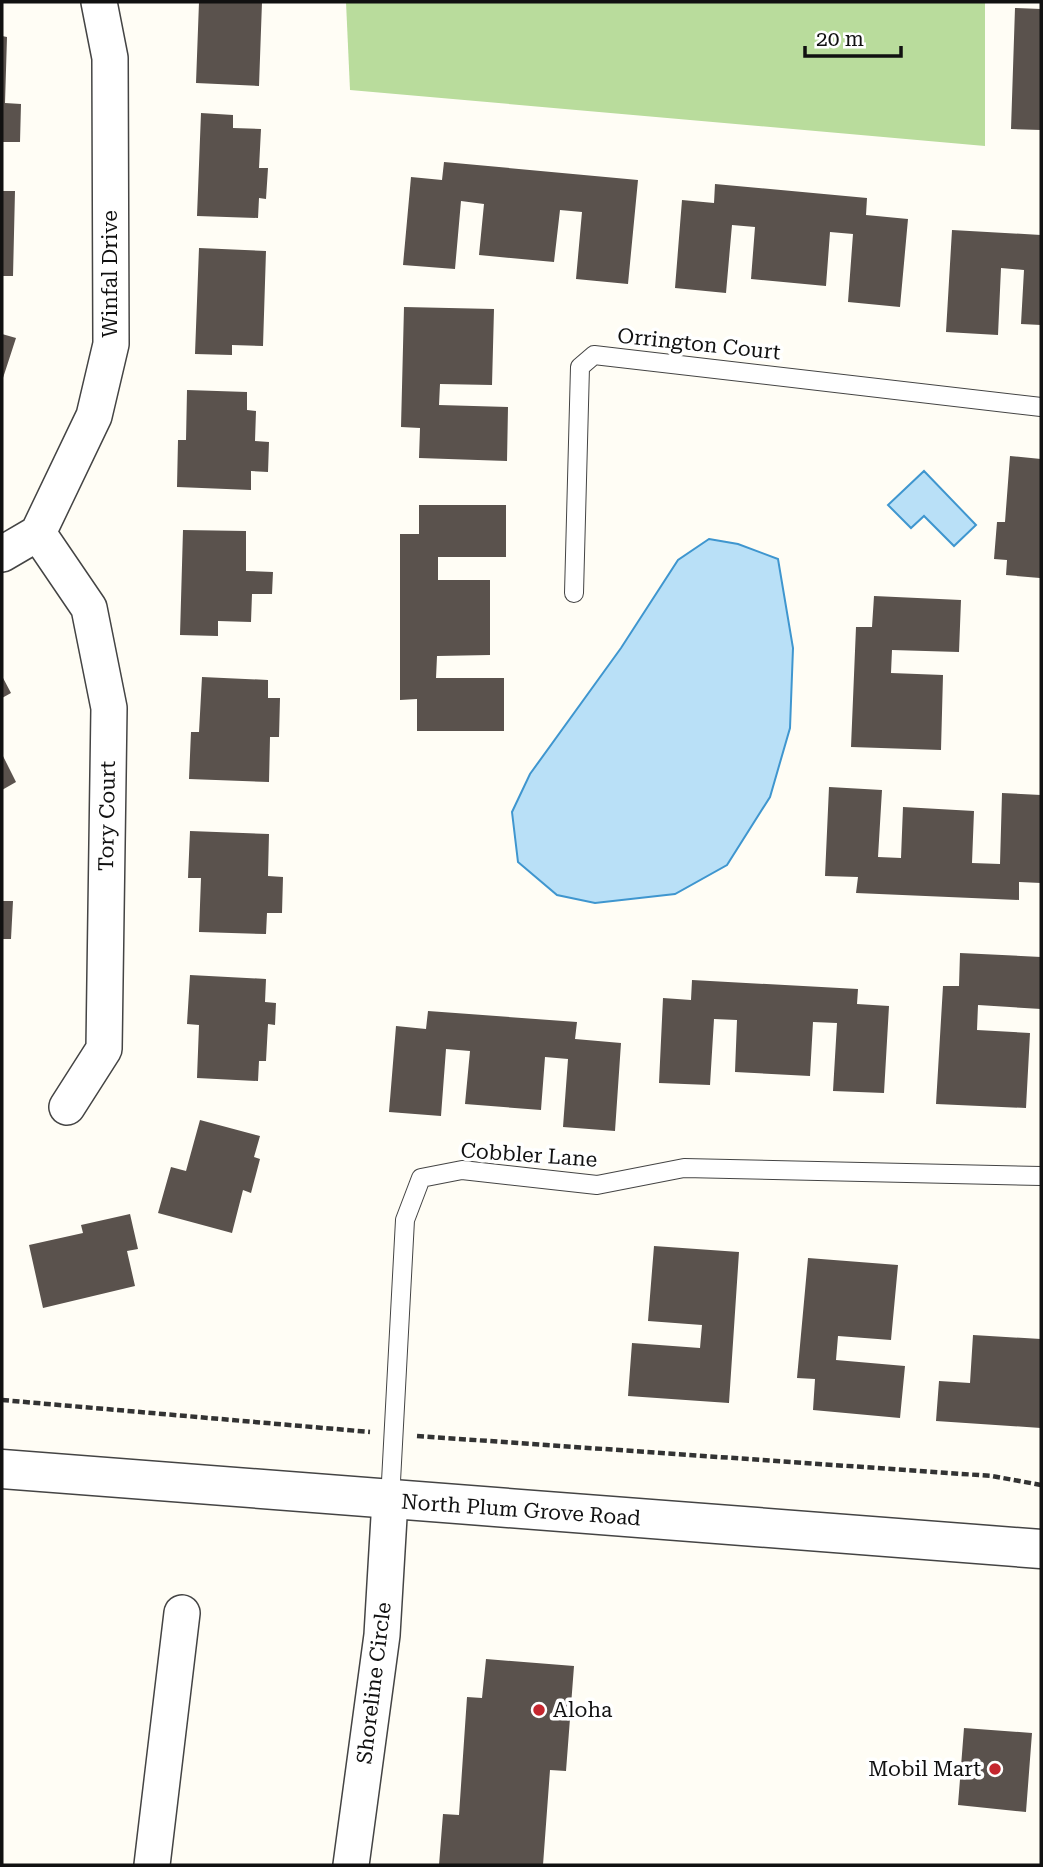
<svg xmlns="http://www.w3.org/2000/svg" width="1043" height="1867" font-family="'Roboto Serif',serif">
<rect width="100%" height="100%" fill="#fffdf5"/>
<path fill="#b9dc9c" d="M 346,2 L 985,2 L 985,146 L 350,90 Z"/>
<path fill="#b9e0f7" stroke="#3f96cf" stroke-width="2" d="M 924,471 L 976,525 L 954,546 L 924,516 L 911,528 L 888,505 Z
M 709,539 L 738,544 L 778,559 L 793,648 L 790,728 L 770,797 L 727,865 L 675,894 L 595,903 L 557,895 L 518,862 L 512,812 L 530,774 L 621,648 L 678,560 Z"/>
<path fill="#5a524d" d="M 199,2 L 262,2 L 259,86 L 196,83 Z
M 1015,8 L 1041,9 L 1041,130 L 1011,129 Z
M 2,36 L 7,37 L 5,103 L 21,104 L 20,142 L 2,142 Z
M 201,113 L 233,115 L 233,128 L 261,129 L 259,168 L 268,168 L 266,199 L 259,198 L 258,218 L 197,216 Z
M 444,162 L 638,180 L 628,284 L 576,279 L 582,212 L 560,210 L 554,262 L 479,255 L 484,204 L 461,201 L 455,269 L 403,265 L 411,177 L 442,180 Z
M 715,184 L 867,198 L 866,215 L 908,219 L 900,307 L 848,302 L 853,234 L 830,232 L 826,286 L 751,279 L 755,227 L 732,225 L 726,293 L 675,288 L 682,200 L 714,203 Z
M 2,191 L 15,191 L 13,276 L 2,276 Z
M 952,230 L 1041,235 L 1041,325 L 1021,324 L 1024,270 L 1001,268 L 998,335 L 946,332 Z
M 199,248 L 266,251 L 263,346 L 232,345 L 232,355 L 195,354 Z
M 404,307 L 494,309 L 492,385 L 440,384 L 439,405 L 508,407 L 507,461 L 419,458 L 420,428 L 401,427 Z
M 2,334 L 16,338 L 2,381 Z
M 187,390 L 247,392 L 247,410 L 256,411 L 255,441 L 269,442 L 268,472 L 251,471 L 251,490 L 177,487 L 178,440 L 186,440 Z
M 1010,456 L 1041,459 L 1040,578 L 1006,575 L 1007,560 L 994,559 L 997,522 L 1005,522 Z
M 419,505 L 506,505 L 506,557 L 438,557 L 438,580 L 490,580 L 490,655 L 437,656 L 436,678 L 504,678 L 504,731 L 417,731 L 417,699 L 400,700 L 400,534 L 419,534 Z
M 183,530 L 246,531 L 246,571 L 273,572 L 272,594 L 252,594 L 251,622 L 218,621 L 218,636 L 180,635 Z
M 874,596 L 961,600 L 959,652 L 892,650 L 891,673 L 943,675 L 941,750 L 851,747 L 856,627 L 872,627 Z
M 2,676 L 11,693 L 2,698 Z
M 202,677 L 268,680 L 268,698 L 280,698 L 279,737 L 270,737 L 269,782 L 189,779 L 191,732 L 199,732 Z
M 2,754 L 16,782 L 2,790 Z
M 829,787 L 882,790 L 878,857 L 901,858 L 903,807 L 974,811 L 972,863 L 1000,864 L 1002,793 L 1041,795 L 1041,883 L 1019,882 L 1019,900 L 856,893 L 858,877 L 825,876 Z
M 190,831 L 269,834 L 268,876 L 283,877 L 282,913 L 267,913 L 266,934 L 199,932 L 201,878 L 188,878 Z
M 2,901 L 13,901 L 11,939 L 2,939 Z
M 960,953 L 1041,957 L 1041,1009 L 978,1005 L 977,1030 L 1030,1033 L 1026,1108 L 936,1104 L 943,986 L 959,986 Z
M 190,975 L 266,979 L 265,1002 L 276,1003 L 275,1025 L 268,1024 L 266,1061 L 259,1061 L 258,1081 L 197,1078 L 199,1025 L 187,1024 Z
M 692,980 L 858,989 L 857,1004 L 889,1006 L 884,1093 L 833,1091 L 837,1023 L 813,1022 L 810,1076 L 735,1072 L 737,1020 L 714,1019 L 710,1085 L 659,1083 L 663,998 L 691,1000 Z
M 428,1011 L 577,1022 L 575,1039 L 621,1043 L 615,1131 L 563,1127 L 568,1059 L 545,1057 L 541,1110 L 465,1104 L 470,1051 L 446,1049 L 441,1116 L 389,1112 L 396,1026 L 426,1029 Z
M 200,1120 L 260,1136 L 254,1157 L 260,1159 L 251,1193 L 243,1190 L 232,1233 L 158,1213 L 171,1167 L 186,1171 Z
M 130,1214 L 138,1249 L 127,1251 L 135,1286 L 43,1308 L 29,1245 L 83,1233 L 81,1225 Z
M 654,1246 L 739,1252 L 729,1403 L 628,1396 L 632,1343 L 700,1348 L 702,1325 L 648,1321 Z
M 808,1258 L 898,1265 L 891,1340 L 838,1336 L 836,1360 L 905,1366 L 900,1418 L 813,1410 L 815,1379 L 797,1378 Z
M 973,1335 L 1041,1339 L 1041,1428 L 936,1421 L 939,1381 L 970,1383 Z
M 486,1659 L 574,1666 L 566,1771 L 550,1770 L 543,1865 L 439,1865 L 443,1814 L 459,1815 L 467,1697 L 482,1698 Z
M 964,1728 L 1032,1733 L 1026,1812 L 958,1805 Z"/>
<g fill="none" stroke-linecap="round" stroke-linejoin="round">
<g stroke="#444" stroke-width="20">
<path id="service" d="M 574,593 L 580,367 L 594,355 L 1041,407
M 390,1500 L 405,1220 L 421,1178 L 462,1170 L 597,1185 L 684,1168 L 1041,1176"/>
</g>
<g stroke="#444" stroke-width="38">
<path id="minor" d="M 38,533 L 89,608 L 109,708 L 104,1049 L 67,1107
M 2,554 L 38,533 L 94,416 L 111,344 L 110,58 L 99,2
M 152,1865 L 182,1613
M 351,1865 L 382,1635 L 390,1500"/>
</g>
<g stroke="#444" stroke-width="41">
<path id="tertiary" d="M 2,1469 L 1041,1549"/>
</g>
<path stroke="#333" stroke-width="4.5" stroke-dasharray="7 3.5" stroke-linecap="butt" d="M 2,1400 L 370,1432
M 417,1436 L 992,1476 L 1041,1485"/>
<use href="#service" stroke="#fff" stroke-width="18"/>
<use href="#minor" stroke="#fff" stroke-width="35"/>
<use href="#tertiary" stroke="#fff" stroke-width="38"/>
</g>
<g fill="#c4262e" stroke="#fff" stroke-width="2.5">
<circle cx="539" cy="1710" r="7"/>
<circle cx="995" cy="1769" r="7"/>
</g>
<g text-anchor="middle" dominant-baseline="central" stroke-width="7" stroke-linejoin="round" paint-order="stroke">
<g font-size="21" fill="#111" stroke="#fff">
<text transform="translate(110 274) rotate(-90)">Winfal Drive</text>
<text transform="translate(699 344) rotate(6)">Orrington Court</text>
<text transform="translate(107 816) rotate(-89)">Tory Court</text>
<text transform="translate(529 1155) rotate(4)">Cobbler Lane</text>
<text transform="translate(521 1510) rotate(4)">North Plum Grove Road</text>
<text transform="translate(374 1683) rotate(-83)">Shoreline Circle</text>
</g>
<g font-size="21" fill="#111" stroke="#fff" text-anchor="start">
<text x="553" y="1710">Aloha</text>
<text x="981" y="1769" text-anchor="end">Mobil Mart</text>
</g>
</g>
<rect width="1043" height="1867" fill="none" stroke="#111111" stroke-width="7"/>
<path d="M805 46v10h96v-10" fill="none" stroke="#111111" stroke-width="3.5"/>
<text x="816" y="46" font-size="21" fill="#111111" stroke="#ffffff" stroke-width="5" paint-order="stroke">20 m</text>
</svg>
